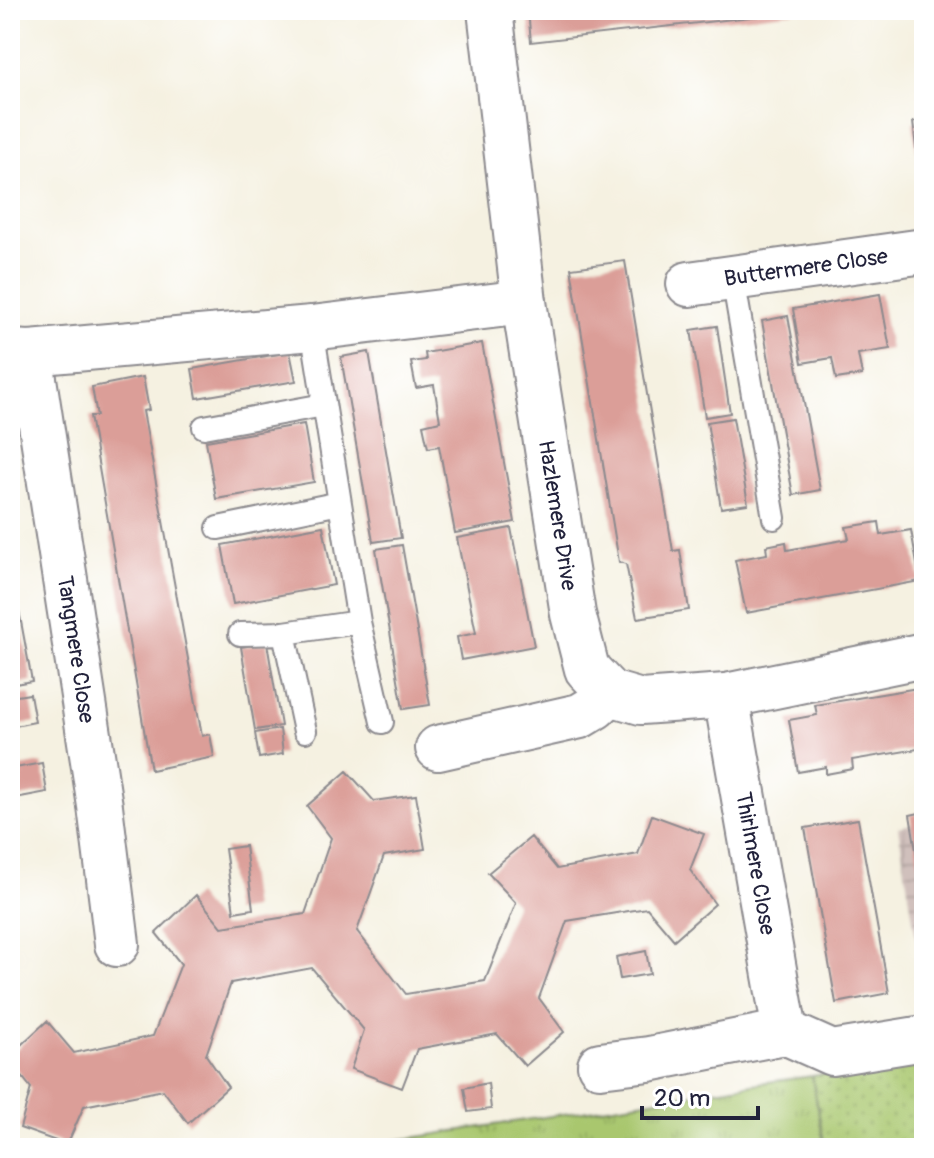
<svg xmlns="http://www.w3.org/2000/svg" width="934" height="1158" font-family="Pangolin,sans-serif">
<defs>
<pattern id="industrial-grid" width="8" height="8" patternUnits="userSpaceOnUse" patternTransform="scale(2)"><rect width="8" height="8" fill="#d0c0bc"/><path d="M0 4h8M4 0v8" fill="none" stroke="#b2a5a2"/></pattern>
<pattern id="grass-tufts" width="24" height="20" patternUnits="userSpaceOnUse" patternTransform="scale(2)"><rect width="24" height="20" fill="#a9c76e"/><path d="M3 7l-1-3M5 7V3M7 7l1-3M15 17l-1-3M17 17v-4M19 17l1-3" fill="none" stroke="#91ab60"/></pattern>
<pattern id="garden-dots" width="8" height="8" patternUnits="userSpaceOnUse" patternTransform="scale(2)"><rect width="8" height="8" fill="#a9c76e"/><path d="M2 2h.1M6 6h.1" fill="none" stroke="#91ab60" stroke-width="1.8" stroke-linecap="round"/></pattern>
</defs>
<rect width="100%" height="100%" fill="#fff"/>
<filter id="ink" filterUnits="userSpaceOnUse"><feTurbulence type="fractalNoise" baseFrequency=".0125" numOctaves="2"/><feDisplacementMap in="SourceGraphic" scale="16" xChannelSelector="R" yChannelSelector="G"/><feConvolveMatrix kernelMatrix="1 2 1 2 8 2 1 2 1" color-interpolation-filters="sRGB"/></filter>
<filter id="wash" filterUnits="userSpaceOnUse"><feTurbulence type="fractalNoise" baseFrequency=".006" numOctaves="4" result="noise"/><feDisplacementMap in="SourceGraphic" scale="32" xChannelSelector="R" yChannelSelector="G"/><feGaussianBlur stdDeviation="1.8" result="paint"/><feColorMatrix in="noise" values="0 0 0 0 0 0 0 0 0 0 0 0 0 0 0 0 0 1.4 0 .05"/><feComposite in="paint" operator="in"/></filter>
<g filter="url(#wash)">
<rect width="100%" height="100%" fill="#f5f1e1"/>
<path fill="url(#industrial-grid)" d="M 924,822 L 924,987 L 898,827 Z"/>
<path fill="url(#grass-tufts)" stroke="#667454" stroke-width="2" d="M 812,1076 L 825,1148 L 348,1148 L 760,1083 Z"/>
<path fill="url(#garden-dots)" stroke="#667454" stroke-width="2" d="M 924,1056 L 924,1148 L 825,1148 L 812,1076 Z"/>
<g id="blocks">
<path fill="#db9e98" d="M 528,10 L 794,10 L 794,12 L 531,42 Z
M 924,121 L 924,164 L 918,165 L 913,122 Z
M 625,261 L 673,551 L 680,550 L 689,610 L 637,618 L 626,564 L 619,562 L 571,268 Z
M 880,294 L 890,349 L 858,354 L 862,375 L 836,379 L 832,358 L 802,363 L 793,309 Z
M 788,316 L 820,490 L 793,495 L 762,321 Z
M 717,326 L 730,413 L 705,417 L 691,330 Z
M 482,343 L 515,522 L 455,533 L 439,446 L 428,448 L 423,425 L 440,421 L 434,385 L 416,388 L 411,362 L 426,360 L 425,353 Z
M 290,352 L 296,381 L 197,398 L 192,369 Z
M 369,352 L 401,538 L 373,542 L 341,357 Z
M 143,377 L 149,410 L 143,411 L 202,736 L 210,734 L 214,757 L 151,770 L 90,416 L 97,416 L 92,387 Z
M 733,418 L 748,504 L 721,508 L 707,422 Z
M 304,424 L 314,482 L 216,499 L 206,441 Z
M 879,522 L 881,535 L 911,530 L 920,581 L 746,613 L 735,560 L 767,554 L 766,546 L 786,542 L 787,550 L 849,539 L 846,527 Z
M 323,526 L 334,585 L 233,604 L 222,545 Z
M 511,528 L 534,646 L 461,660 L 457,637 L 476,633 L 457,538 Z
M 402,545 L 430,705 L 403,709 L 376,549 Z
M 10,562 L 32,681 L 10,685 Z
M 267,643 L 281,726 L 255,730 L 241,647 Z
M 924,687 L 924,748 L 852,760 L 853,769 L 826,774 L 826,767 L 798,772 L 789,720 L 817,715 L 815,705 Z
M 30,694 L 35,722 L 10,727 L 10,697 Z
M 280,729 L 283,754 L 259,758 L 255,733 Z
M 42,763 L 47,792 L 10,799 L 10,769 Z
M 347,771 L 374,801 L 416,795 L 425,849 L 384,856 L 357,931 L 406,994 L 485,981 L 516,903 L 488,873 L 531,837 L 557,869 L 638,854 L 652,815 L 704,834 L 690,870 L 715,904 L 674,940 L 647,908 L 567,921 L 539,998 L 564,1032 L 525,1066 L 497,1034 L 417,1049 L 402,1088 L 351,1069 L 364,1030 L 312,968 L 231,983 L 206,1055 L 228,1087 L 188,1123 L 163,1090 L 84,1106 L 67,1145 L 20,1128 L 31,1088 L 10,1061 L 10,1055 L 47,1021 L 74,1053 L 153,1036 L 181,964 L 156,933 L 196,895 L 222,927 L 305,914 L 331,838 L 307,806 Z
M 924,812 L 924,886 L 922,886 L 910,815 Z
M 858,819 L 889,993 L 836,1003 L 805,828 Z
M 245,846 L 253,909 L 234,912 L 225,849 Z
M 646,951 L 650,974 L 620,979 L 616,957 Z
M 488,1083 L 491,1109 L 468,1112 L 464,1088 Z"/>
</g>
</g>
<g filter="url(#ink)">
<use href="#blocks" fill-opacity="0" stroke="#8c8a8e" stroke-width="2"/>
<g fill="none" stroke-linecap="round" stroke-linejoin="round">
<g stroke="#8c8a8e" stroke-width="26">
<path id="lane" d="M 733,278 L 774,518
M 312,328 L 359,622 L 382,722
M 204,427 L 324,405
M 218,528 L 340,503
M 240,634 L 284,633
M 305,731 L 284,633 L 359,622"/>
</g>
<g stroke="#8c8a8e" stroke-width="48">
<g id="street">
<path id="s1" d="M 490,10 L 524,302 L 573,614 L 587,669 L 610,693 L 641,702 L 726,696 L 924,655"/>
<path id="s2" d="M 689,284 L 924,251"/>
<path d="M 10,352 L 30,353 L 312,328 L 524,302"/>
<path id="s3" d="M 30,353 L 100,806 L 117,944"/>
<path id="s4" d="M 726,696 L 785,1032"/>
<path d="M 438,748 L 580,716 L 595,707 L 610,693"/>
<path d="M 600,1065 L 649,1059 L 785,1032 L 832,1053 L 924,1038"/>
</g>
</g>
<use href="#lane" stroke="#fff" stroke-width="22"/>
<use href="#street" stroke="#fff" stroke-width="44"/>
</g>
</g>
<g text-anchor="middle" dominant-baseline="central" stroke-width="8" stroke-linejoin="round" paint-order="stroke">
<g font-size="22" fill="#22223b" stroke="#fff">
<text stroke="none"><textPath href="#s2" startOffset="118">Buttermere Close</textPath></text>
<text stroke="none"><textPath href="#s1" startOffset="510">Hazlemere Drive</textPath></text>
<text stroke="none"><textPath href="#s3" startOffset="300">Tangmere Close</textPath></text>
<text stroke="none"><textPath href="#s4" startOffset="170">Thirlmere Close</textPath></text>
</g>
</g>
<rect width="934" height="1158" fill="none" stroke="#fff" stroke-width="40"/>
<path d="M642 1106v12h116v-12" fill="none" stroke="#22223b" stroke-width="4"/>
<text x="654" y="1106" font-size="24" fill="#22223b" stroke="#ffffff" stroke-width="6" paint-order="stroke">20 m</text>
</svg>
